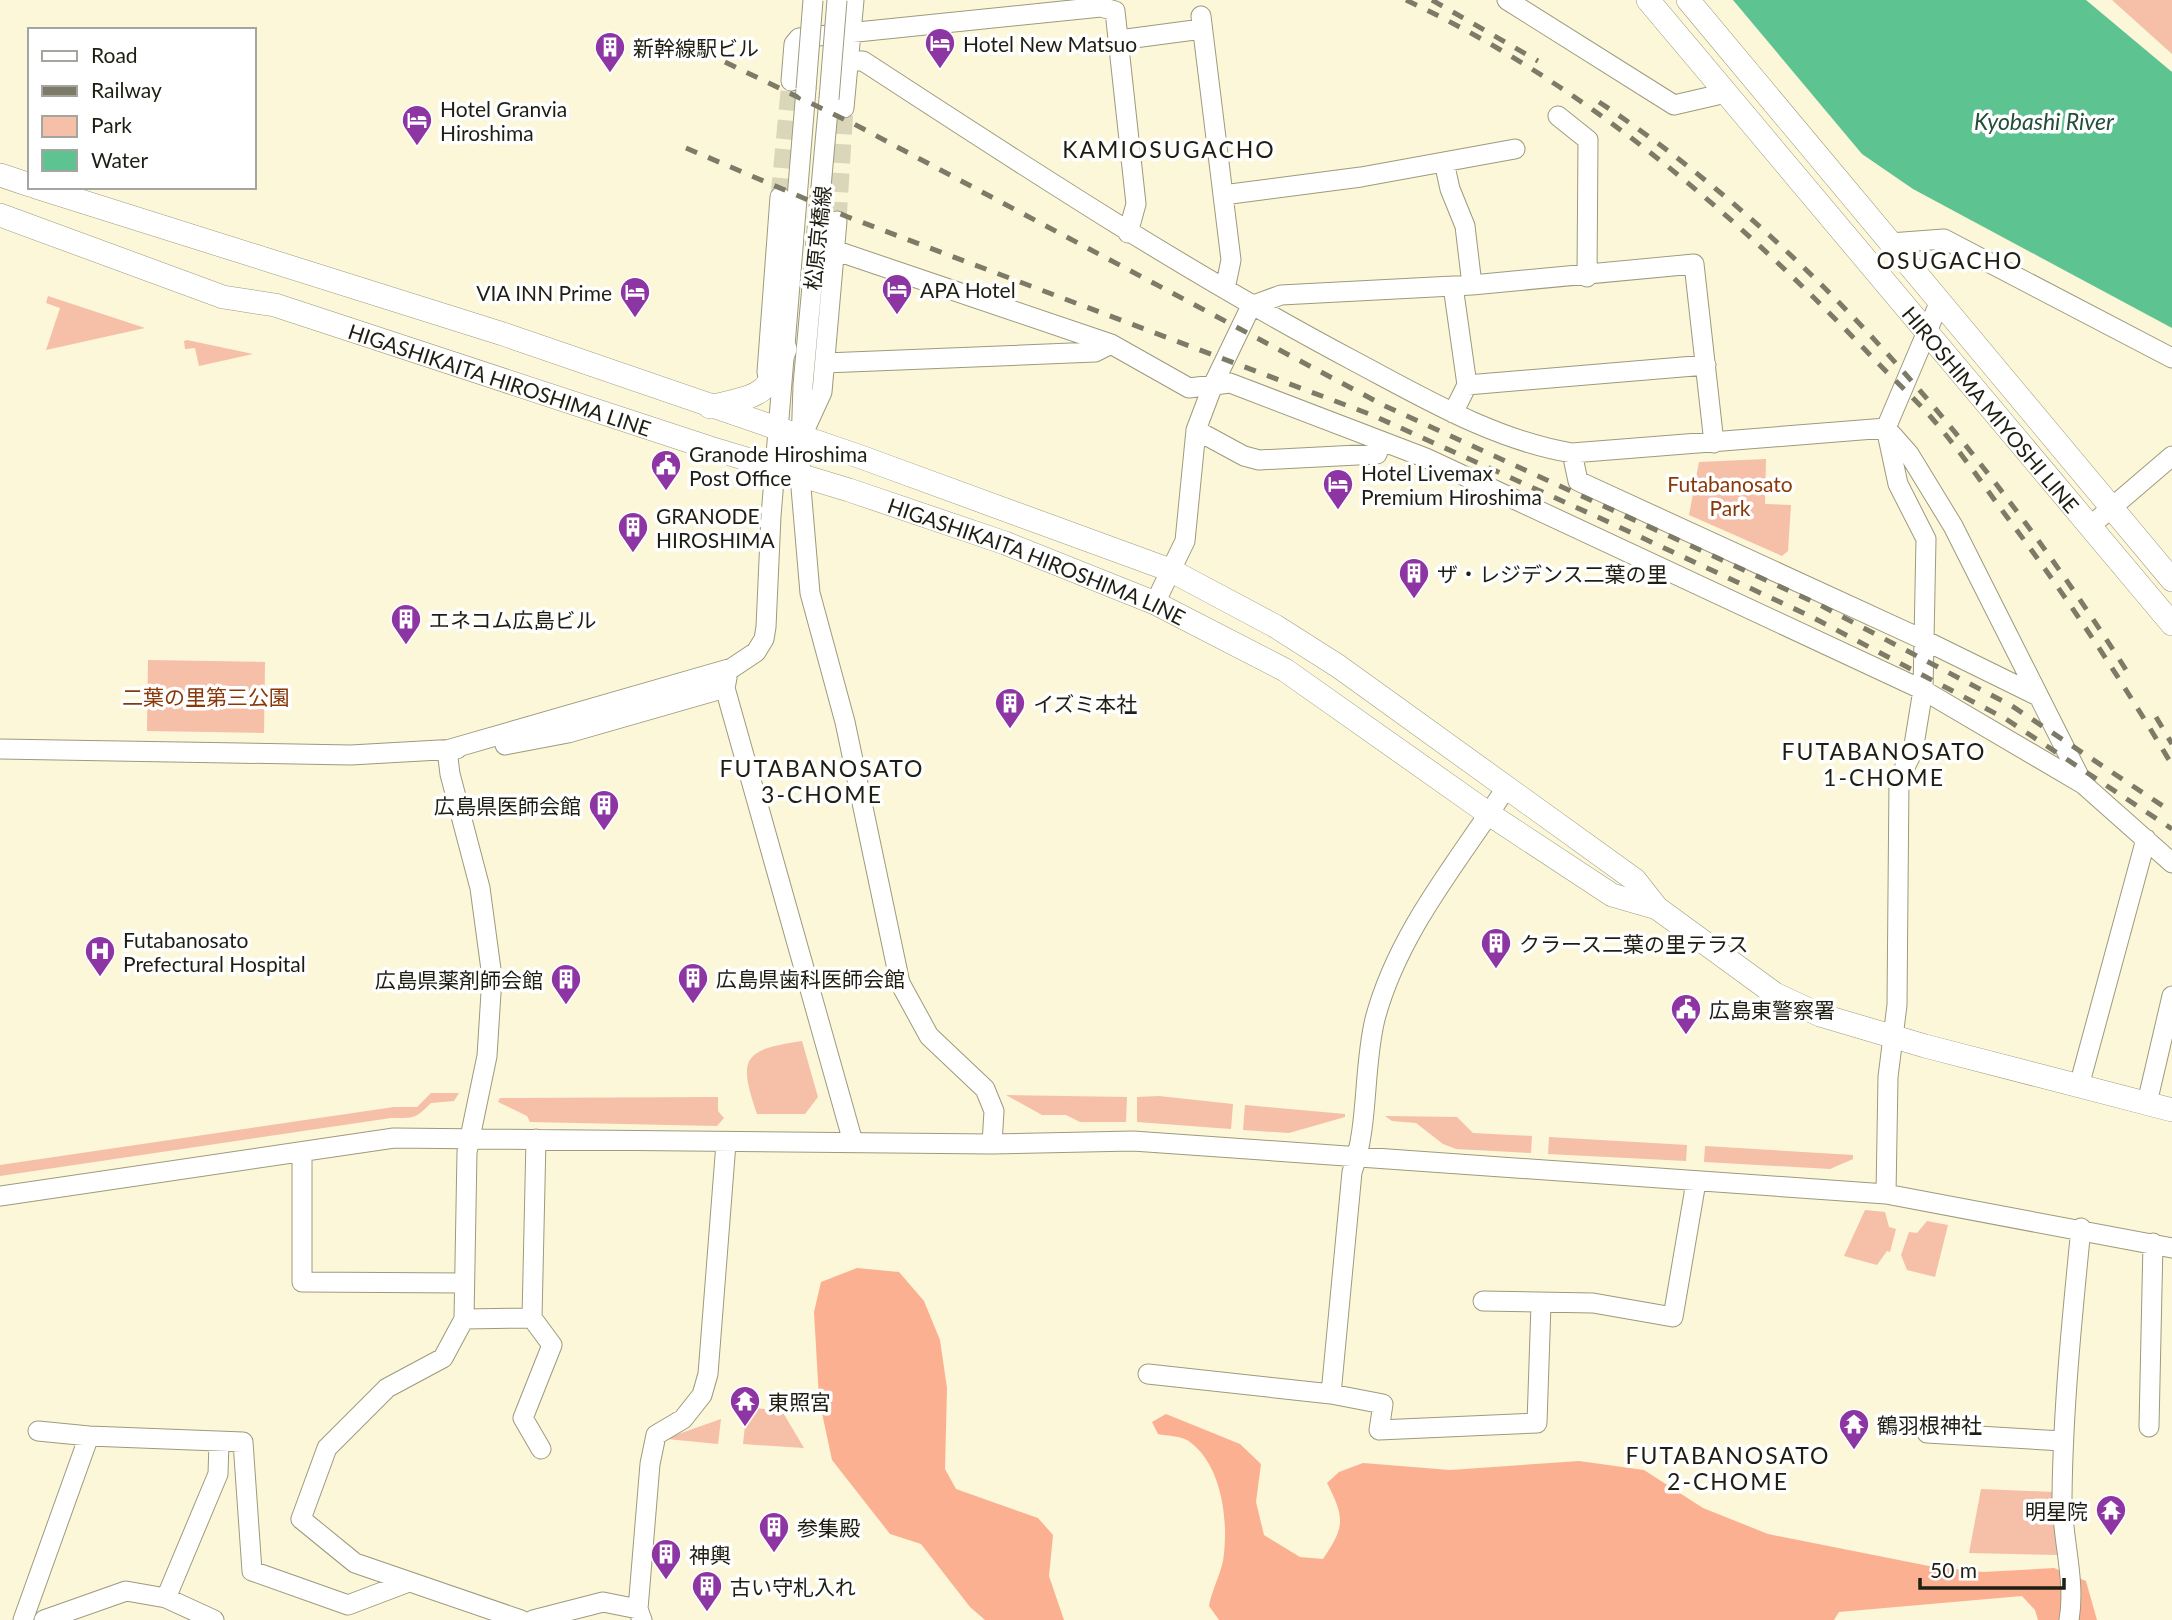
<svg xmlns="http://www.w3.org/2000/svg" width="2172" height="1620" font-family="Lato,'Noto Sans JP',sans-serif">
<rect width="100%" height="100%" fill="#fbf7d8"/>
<path fill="#f6bfa7" d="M 2112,0 L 2172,0 L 2172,54 Z
M 48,296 L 145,328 L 46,350 L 60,308 L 46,303 Z
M 187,340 L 253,354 L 199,366 L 195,348 L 185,349 L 184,341 Z
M 1766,459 L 1765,504 L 1791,505 L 1788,551 L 1782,556 L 1689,515 L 1699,462 Z
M 148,660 L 265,662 L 264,733 L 147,731 Z
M 802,1041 L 818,1097 L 805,1114 L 757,1114 C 738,1058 742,1050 802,1041 Z
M 431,1093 L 459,1093 L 454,1101 L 431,1103 C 415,1119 415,1118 391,1118 L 0,1176 L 0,1165 L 394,1107 L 417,1107 Z
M 1006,1095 L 1127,1097 L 1126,1122 L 1080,1122 L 1066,1115 L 1042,1115 Z
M 1159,1096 L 1233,1104 L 1231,1129 L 1137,1122 L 1137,1097 Z
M 718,1097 L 718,1111 L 724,1118 L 717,1126 L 530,1122 L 527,1116 L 498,1102 L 500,1098 Z
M 1245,1105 L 1345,1114 L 1345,1117 L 1289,1133 L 1243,1130 Z
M 1385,1116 L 1457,1117 L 1473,1133 L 1532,1136 L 1531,1153 L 1456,1149 L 1443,1144 L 1416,1123 L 1392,1121 Z
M 1549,1137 L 1687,1145 L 1686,1161 L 1548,1154 Z
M 1705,1146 L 1853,1155 L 1853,1159 L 1830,1169 L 1704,1162 Z
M 1865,1210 L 1885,1212 L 1889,1227 L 1896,1229 L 1890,1252 L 1887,1251 L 1877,1265 L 1844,1256 Z
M 1927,1221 L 1948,1225 L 1935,1277 L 1907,1270 L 1901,1255 L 1909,1232 L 1917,1233 Z
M 747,1407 L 782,1411 L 804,1448 L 743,1444 Z
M 721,1419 L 718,1444 L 667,1439 L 667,1438 Z
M 1981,1489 L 2054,1492 L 2058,1555 L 1969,1553 Z"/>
<path fill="#fbb191" d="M 857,1268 L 899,1272 L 924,1301 L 940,1340 L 947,1388 L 945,1469 L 956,1489 L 1038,1518 L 1053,1535 L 1049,1576 L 1064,1620 L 985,1620 L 970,1607 L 921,1544 L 890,1534 L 832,1460 L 819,1399 L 814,1312 L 821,1282 Z
M 1166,1414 L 1240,1444 L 1261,1464 L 1256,1502 L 1264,1535 L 1300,1557 L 1323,1559 C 1345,1527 1345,1518 1327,1483 L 1339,1472 L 1363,1463 L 1450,1470 L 1579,1461 L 1644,1470 L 1703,1508 L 1768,1534 L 1929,1566 L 1983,1572 L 2054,1568 L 2086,1581 L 2097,1620 L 2038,1620 L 2035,1610 L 2022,1596 L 1839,1612 L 1834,1620 L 1219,1620 L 1209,1606 C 1212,1588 1223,1571 1224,1553 C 1228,1517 1221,1465 1190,1442 C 1183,1436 1167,1436 1158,1434 L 1152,1422 Z"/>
<path fill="#5dc391" d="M 1733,0 L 2086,0 L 2172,72 L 2172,328 L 1913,189 L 1862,154 Z"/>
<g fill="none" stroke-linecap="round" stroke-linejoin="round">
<path stroke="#dad6ba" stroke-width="19" stroke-dasharray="19 10" stroke-linecap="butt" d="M 780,197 L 791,81
M 837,221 L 844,108"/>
<g stroke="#9d9a7d" stroke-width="21">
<path id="minor" d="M 1507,0 L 1674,105 L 1726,93
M 1201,16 L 1231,260 L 1225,289
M 1119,40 L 1202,29
M 849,61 L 863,61 C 1024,166 1184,271 1354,361 C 1424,398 1494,440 1572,453 L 1886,428 L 1909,454 L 1953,526 L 2083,784
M 791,81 L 794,44 L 799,38 L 1101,7 L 1115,11 L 1136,204 L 1128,233
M 829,99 L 803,385 L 800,476 L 810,593 L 845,722 L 900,983 L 929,1036 L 985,1089 L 994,1111 L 992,1144
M 844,108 L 854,0
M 1558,116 L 1588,140 L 1587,277
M 1444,162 L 1450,189 L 1465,226 L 1472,285
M 1223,195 L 1361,177 L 1515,149
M 1890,243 L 1944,239 L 2172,358
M 834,250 L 1111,344 L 1189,388 L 1230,383 L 1426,458 L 1923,690 L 2083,784 L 2172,863
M 1453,286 L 1467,385 L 1453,413
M 825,363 L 1095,352 L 1111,344
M 1467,385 L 1706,365
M 770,386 L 767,372 L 780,197
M 805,429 L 822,392 L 837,221
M 1196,430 L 1244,456 L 1259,460 L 1377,454 L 1381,443
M 1572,453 L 1578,481 L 1924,640 L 2038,696
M 2089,527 L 2172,456
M 1155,603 L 1185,541 L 1196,430 L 1213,385 L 1251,306 L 1281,295 L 1472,285 L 1694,264 L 1714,443
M 727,678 L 725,688 L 853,1142
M 505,745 L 568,733 L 725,688
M 0,749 L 351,755 L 457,749
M 447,750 L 450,774 L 480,888 L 492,977 L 487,1056 L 467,1152 L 464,1319 L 443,1358 L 387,1388 L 327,1448 L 301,1519 L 355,1563 L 521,1620
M 447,750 L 732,668 L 756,652 L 764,639 L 766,627 L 771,516 L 806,89
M 2079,1086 L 2146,839
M 2147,1103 L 2172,996
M 536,1139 L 532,1318 L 552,1345 L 523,1418 L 541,1449
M 302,1152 L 302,1282 L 463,1283
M 1886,1194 L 1888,1077 L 1897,1005 L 1899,779 L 1913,751 L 1923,690 L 1926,539 L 1898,484 L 1886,428 L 1940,301
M 0,1196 L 394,1138 L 992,1144 L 1133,1141 L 1886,1194 L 2172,1248
M 1483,1301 L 1593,1303 L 1673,1317 L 1696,1182
M 464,1319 L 532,1318
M 1148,1374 L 1331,1394 L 1383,1404 L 1379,1430 L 1537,1423 L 1541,1304
M 1331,1394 L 1352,1172 C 1369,1126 1363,1068 1375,1019 C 1398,932 1458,862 1506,788
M 2149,1427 L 2153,1243
M 38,1431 L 89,1436 L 243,1442 L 252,1571 L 348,1605 L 406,1583
M 1927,1433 L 2063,1441
M 166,1598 L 218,1474 L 219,1442
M 23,1620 L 89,1436
M 44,1620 L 126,1591 L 166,1598 L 214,1620
M 533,1620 L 603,1602 L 638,1609
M 642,1620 L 638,1609 L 650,1464 L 656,1435 L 683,1419 L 702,1395 L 708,1374 L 726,1143
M 2069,1620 C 2076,1580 2062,1539 2062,1497 C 2063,1408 2072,1318 2081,1228"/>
</g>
<g stroke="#9d9a7d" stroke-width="24">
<g id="major">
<path id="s1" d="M 1648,0 L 2172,624"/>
<path d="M 1688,0 L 2172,580"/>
<path d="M 0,175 L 30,185"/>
<path d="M 36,187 L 503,334 L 861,457 L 1170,570 L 1275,626 L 1338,666 L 1635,880 L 1657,908 L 1775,994 L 1820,1015 L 1925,1046 L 2172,1110"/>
<path id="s2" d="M 0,215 L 223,297 L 275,305 L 710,448 L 849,490 L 1005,543 L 1155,603 L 1285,670 L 1489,814 L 1612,895 L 1657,908"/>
<path d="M 710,407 C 760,394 766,399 785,349"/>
</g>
</g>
<use href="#minor" stroke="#fff" stroke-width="19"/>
<use href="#major" stroke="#fff" stroke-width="23"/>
<path stroke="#7d7b67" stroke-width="5" stroke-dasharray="12 12" stroke-linecap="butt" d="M 1406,0 C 1585,84 1737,215 1872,357 C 1891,377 1912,396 1930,416 C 1958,448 1982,483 2007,517 C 2067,597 2121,679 2172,765
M 1432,0 L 1538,61
M 725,62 L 854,124 L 1385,406 L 1818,604 L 2012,706 L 2172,812
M 1599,102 C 1814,244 1991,457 2128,673
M 686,148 L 848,217 L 1372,415 L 1602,519 L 1812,617 L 2006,719 L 2172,829
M 2156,717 L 2172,744"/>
<g stroke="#9d9a7d" stroke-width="21" stroke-linecap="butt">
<path id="minor-bridge" d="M 806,89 L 813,0
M 829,99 L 837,0"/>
</g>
<use href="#minor-bridge" stroke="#fff" stroke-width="19"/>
</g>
<defs>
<g id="hotel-pin" transform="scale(1.575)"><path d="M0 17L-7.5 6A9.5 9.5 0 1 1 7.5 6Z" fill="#8d36a3" stroke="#fff"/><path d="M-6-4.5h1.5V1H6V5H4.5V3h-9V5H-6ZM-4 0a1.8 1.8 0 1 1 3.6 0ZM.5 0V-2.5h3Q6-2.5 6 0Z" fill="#fff"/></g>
<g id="building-pin" transform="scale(1.575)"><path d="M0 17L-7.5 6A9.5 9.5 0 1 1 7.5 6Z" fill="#8d36a3" stroke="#fff"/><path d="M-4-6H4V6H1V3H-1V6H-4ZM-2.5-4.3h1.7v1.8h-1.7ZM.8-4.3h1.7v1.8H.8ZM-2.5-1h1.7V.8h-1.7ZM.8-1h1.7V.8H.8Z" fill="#fff"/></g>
<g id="civic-pin" transform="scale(1.575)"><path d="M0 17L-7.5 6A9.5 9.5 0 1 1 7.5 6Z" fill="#8d36a3" stroke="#fff"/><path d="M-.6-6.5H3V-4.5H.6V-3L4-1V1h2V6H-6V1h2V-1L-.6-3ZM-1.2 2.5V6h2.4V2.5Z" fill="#fff"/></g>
<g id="hospital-pin" transform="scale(1.575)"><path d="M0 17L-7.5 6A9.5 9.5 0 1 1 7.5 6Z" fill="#8d36a3" stroke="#fff"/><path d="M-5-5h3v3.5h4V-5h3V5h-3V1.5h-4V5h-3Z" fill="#fff"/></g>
<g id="temple-pin" transform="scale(1.575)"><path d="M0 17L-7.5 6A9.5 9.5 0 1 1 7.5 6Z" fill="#8d36a3" stroke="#fff"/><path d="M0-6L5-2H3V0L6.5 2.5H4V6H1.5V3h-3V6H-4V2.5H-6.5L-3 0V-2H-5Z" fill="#fff"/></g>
</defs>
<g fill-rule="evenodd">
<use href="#hotel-pin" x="940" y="43"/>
<use href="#building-pin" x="610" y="47"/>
<use href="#hotel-pin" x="417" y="120"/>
<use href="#hotel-pin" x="897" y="289"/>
<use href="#hotel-pin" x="635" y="292"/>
<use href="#civic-pin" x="666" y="465"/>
<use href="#hotel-pin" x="1338" y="484"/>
<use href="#building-pin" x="633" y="527"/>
<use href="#building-pin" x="1414" y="573"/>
<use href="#building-pin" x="406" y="619"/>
<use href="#building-pin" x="1010" y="703"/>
<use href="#building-pin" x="604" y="805"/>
<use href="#building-pin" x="1496" y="943"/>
<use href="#hospital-pin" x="100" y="951"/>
<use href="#building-pin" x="693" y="978"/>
<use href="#building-pin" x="566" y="979"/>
<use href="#civic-pin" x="1686" y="1009"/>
<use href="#temple-pin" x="745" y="1401"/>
<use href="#temple-pin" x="1854" y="1424"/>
<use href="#temple-pin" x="2111" y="1510"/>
<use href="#building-pin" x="774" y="1527"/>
<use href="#building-pin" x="666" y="1554"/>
<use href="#building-pin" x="707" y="1586"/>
</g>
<g text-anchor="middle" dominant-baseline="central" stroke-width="7" stroke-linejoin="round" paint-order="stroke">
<g font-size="21" fill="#1f1e12" stroke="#fff" text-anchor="start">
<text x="963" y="43">Hotel New Matsuo</text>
<text x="633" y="47">新幹線駅ビル</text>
<text x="440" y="108">Hotel Granvia<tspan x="440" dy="24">Hiroshima</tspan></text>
<text x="920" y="289">APA Hotel</text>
<text x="612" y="292" text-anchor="end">VIA INN Prime</text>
<text x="689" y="453">Granode Hiroshima<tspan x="689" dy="24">Post Office</tspan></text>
<text x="1361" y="472">Hotel Livemax<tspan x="1361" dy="24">Premium Hiroshima</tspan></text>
<text x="656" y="515">GRANODE<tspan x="656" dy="24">HIROSHIMA</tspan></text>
<text x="1437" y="573">ザ・レジデンス二葉の里</text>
<text x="429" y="619">エネコム広島ビル</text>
<text x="1033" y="703">イズミ本社</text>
<text x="581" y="805" text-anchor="end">広島県医師会館</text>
<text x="123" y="939">Futabanosato<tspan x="123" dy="24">Prefectural Hospital</tspan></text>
<text x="1519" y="943">クラース二葉の里テラス</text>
<text x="716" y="978">広島県歯科医師会館</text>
<text x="543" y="979" text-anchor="end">広島県薬剤師会館</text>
<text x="1709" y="1009">広島東警察署</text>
<text x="768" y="1401">東照宮</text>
<text x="1877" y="1424">鶴羽根神社</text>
<text x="2088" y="1510" text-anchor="end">明星院</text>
<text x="797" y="1527">参集殿</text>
<text x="689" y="1554">神輿</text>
<text x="730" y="1586">古い守札入れ</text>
</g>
<g font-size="21" fill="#1f1e12" stroke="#fff">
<text transform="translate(817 238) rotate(-84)">松原京橋線</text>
<text stroke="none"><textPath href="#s2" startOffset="527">HIGASHIKAITA HIROSHIMA LINE</textPath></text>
<text stroke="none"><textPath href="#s1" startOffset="534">HIROSHIMA MIYOSHI LINE</textPath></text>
<text stroke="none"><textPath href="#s2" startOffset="1094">HIGASHIKAITA HIROSHIMA LINE</textPath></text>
</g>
<g font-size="21" fill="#88390a" stroke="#fff">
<text x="1730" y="483">Futabanosato<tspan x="1730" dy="24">Park</tspan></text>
<text x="206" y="696">二葉の里第三公園</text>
</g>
<g font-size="23" font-style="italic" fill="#234e39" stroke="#fff">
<text x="2044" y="121">Kyobashi River</text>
</g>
<g font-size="23" letter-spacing="2" fill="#1f1e12" stroke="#fff">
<text x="1169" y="149">KAMIOSUGACHO</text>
<text x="1950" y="260">OSUGACHO</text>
<text x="1884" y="751">FUTABANOSATO<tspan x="1884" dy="26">1-CHOME</tspan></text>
<text x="822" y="768">FUTABANOSATO<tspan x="822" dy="26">3-CHOME</tspan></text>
<text x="1728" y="1455">FUTABANOSATO<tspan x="1728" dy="26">2-CHOME</tspan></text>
</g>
</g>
<rect x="28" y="28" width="228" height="161" fill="#ffffff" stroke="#a5a5a0" stroke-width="2"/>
<rect x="42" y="51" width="35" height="10" fill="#ffffff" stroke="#a5a5a0" stroke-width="2"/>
<text x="91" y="63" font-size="21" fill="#1f1e12">Road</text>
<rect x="42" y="86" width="35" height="10" fill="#7d7b67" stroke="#a5a5a0" stroke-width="2"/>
<text x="91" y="98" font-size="21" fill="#1f1e12">Railway</text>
<rect x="42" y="116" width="35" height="21" fill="#f6bfa7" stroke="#a5a5a0" stroke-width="2"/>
<text x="91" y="133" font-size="21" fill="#1f1e12">Park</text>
<rect x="42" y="150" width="35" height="21" fill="#5dc391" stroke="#a5a5a0" stroke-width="2"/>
<text x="91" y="168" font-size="21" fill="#1f1e12">Water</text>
<path d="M1920 1578v10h144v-10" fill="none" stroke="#1f1e12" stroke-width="3.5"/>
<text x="1930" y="1578" font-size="21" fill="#1f1e12" stroke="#ffffff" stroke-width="5" paint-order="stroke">50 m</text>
</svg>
